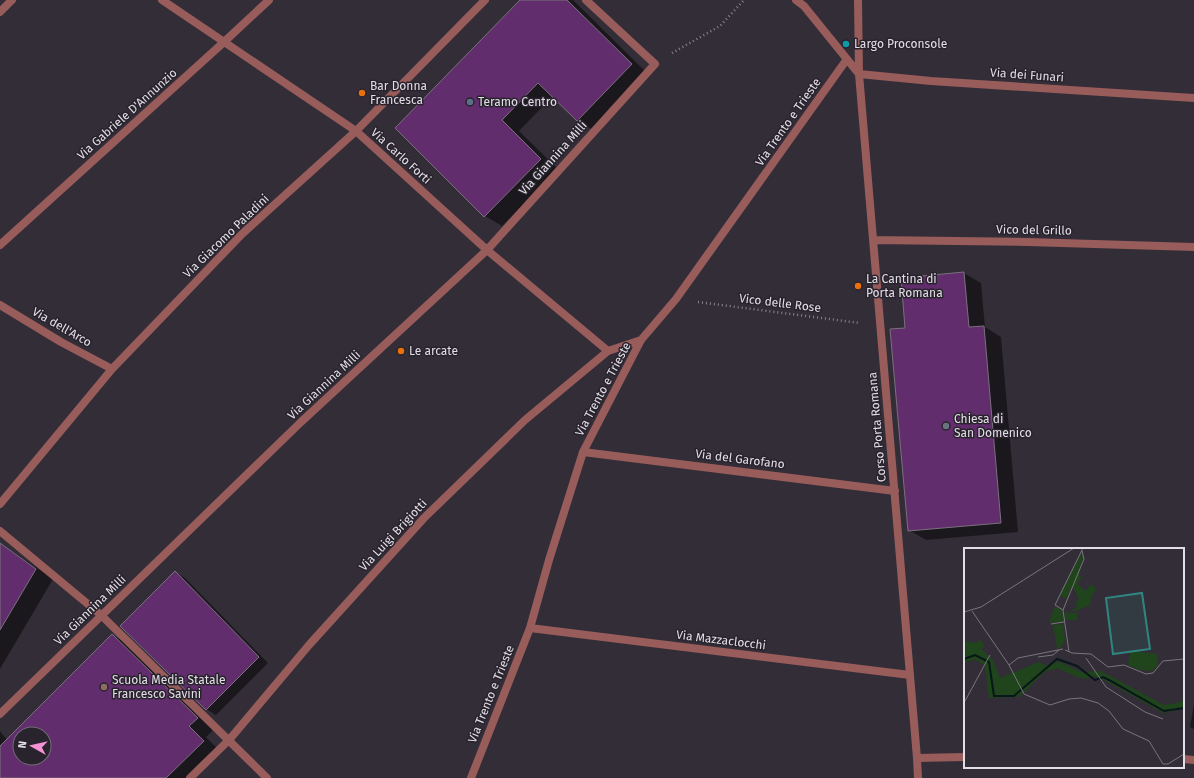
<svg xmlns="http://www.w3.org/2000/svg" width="1194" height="778" font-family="'Fira Sans',sans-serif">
<rect width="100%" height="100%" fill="#332d38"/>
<path fill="#0007" fill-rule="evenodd" d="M 522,0 L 573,0 L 649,75 L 595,131 L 577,121 L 553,96 L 519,131 L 558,169 L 502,226 L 485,216 Z
M 964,273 L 981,283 L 985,327 L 1001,337 L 1018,532 L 926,540 L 909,530 L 906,329 Z
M 0,543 L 53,579 L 0,669 Z
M 175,572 L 185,578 L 268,663 L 216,715 L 206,709 Z
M 112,635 L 130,645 L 215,728 L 206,737 L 220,751 L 194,778 L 0,778 L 0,731 L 7,740 ZM 20,734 L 44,734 L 44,758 L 20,758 Z
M 1194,704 L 1194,729 L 1190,727 Z"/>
<path fill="#612d6d" stroke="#7a717c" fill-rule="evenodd" d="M 520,0 L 567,0 L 632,64 L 577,121 L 538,83 L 502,120 L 541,159 L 484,217 L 395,128 Z
M 964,272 L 969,327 L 984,326 L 1001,523 L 908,531 L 890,329 L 905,328 L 901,278 Z
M 0,543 L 36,569 L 0,630 Z
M 175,571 L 259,657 L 206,710 L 120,626 Z
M 112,634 L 198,718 L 189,726 L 204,741 L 166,778 L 0,778 L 0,746 ZM 20,734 L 44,734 L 44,758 L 20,758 Z"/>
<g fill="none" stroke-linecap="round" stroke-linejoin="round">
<path stroke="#89848d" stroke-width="2.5" stroke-dasharray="1 3" stroke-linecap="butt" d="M 672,53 L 720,26 L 744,0
M 698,302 L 860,323"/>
<path stroke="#985c5a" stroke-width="8" d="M 162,0 L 356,131 L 487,250 L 608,351
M 796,0 L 804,6 L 859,74
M 858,0 L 859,74 L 917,758 L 918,778
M 0,12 L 12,0
M 859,74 L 931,81 L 1194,98
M 873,240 L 1028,242 L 1194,247
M 0,245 L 224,42 L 269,0
M 0,305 L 61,342 L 112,369
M 583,452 L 895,491
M 0,504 L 112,369 L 242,234 L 356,131 L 485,0
M 0,531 L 101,615 L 267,778
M 530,628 L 910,675
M 0,714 L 301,422 L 487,250 L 655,64 L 586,0
M 917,758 L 965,757
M 1183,759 L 1194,760
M 190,778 L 229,740 L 309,645 L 424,518 L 525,420 L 608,351 L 641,340
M 471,778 L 530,628 L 549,560 L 583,452 L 641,340 L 676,299 L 847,59"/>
</g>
<circle fill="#0f9aa8" stroke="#29232e" stroke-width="1.5" cx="846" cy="44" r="4"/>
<g fill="#e8710a" stroke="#29232e" stroke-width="1.5">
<circle cx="362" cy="93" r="4"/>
<circle cx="858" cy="286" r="4"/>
<circle cx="401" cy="351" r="4"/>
</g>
<circle fill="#5c6f8a" stroke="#29232e" stroke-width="1.5" cx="470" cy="102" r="4"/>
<circle fill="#6b7280" stroke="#29232e" stroke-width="1.5" cx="946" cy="426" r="4"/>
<circle fill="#8d6e63" stroke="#29232e" stroke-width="1.5" cx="104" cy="687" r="4"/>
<g text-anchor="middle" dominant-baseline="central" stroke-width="3" stroke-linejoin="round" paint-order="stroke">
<g font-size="12" fill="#e2dee5" stroke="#29232e" text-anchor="start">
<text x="854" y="44">Largo Proconsole</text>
<text x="370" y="86">Bar Donna<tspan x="370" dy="14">Francesca</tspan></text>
<text x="478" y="102">Teramo Centro</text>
<text x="866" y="279">La Cantina di<tspan x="866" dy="14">Porta Romana</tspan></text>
<text x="409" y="351">Le arcate</text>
<text x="954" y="419">Chiesa di<tspan x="954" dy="14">San Domenico</tspan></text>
<text x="112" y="680">Scuola Media Statale<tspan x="112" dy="14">Francesco Savini</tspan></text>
</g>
<g font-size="12" fill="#e2dee5" stroke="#29232e">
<text transform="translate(1027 75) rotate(4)">Via dei Funari</text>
<text transform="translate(127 114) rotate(-42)">Via Gabriele D'Annunzio</text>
<text transform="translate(788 122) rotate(-55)">Via Trento e Trieste</text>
<text transform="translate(401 156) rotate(42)">Via Carlo Forti</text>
<text transform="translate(553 158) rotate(-48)">Via Giannina Milli</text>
<text transform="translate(1034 230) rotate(1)">Vico del Grillo</text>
<text transform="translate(226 236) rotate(-44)">Via Giacomo Paladini</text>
<text transform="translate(780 303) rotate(7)">Vico delle Rose</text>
<text transform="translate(62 327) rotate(30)">Via dell'Arco</text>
<text transform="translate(324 385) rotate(-43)">Via Giannina Milli</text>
<text transform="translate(603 389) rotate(-62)">Via Trento e Trieste</text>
<text transform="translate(877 427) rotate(-95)">Corso Porta Romana</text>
<text transform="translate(740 459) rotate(7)">Via del Garofano</text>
<text transform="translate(393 535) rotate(-47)">Via Luigi Brigiotti</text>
<text transform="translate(90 610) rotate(-44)">Via Giannina Milli</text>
<text transform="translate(721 640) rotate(7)">Via Mazzaclocchi</text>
<text transform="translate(491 694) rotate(-68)">Via Trento e Trieste</text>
</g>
</g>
<g transform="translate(964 548)">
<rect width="220" height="220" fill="#332d38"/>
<path d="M 117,6 L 120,7 L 114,26 L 118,29 L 113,36 L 122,43 L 127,36 L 133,41 L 127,49 L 126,57 L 112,63 L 107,63 L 113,59 L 111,54 L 115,52 L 111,42 L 107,40 L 102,51 L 95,47 ZM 91,58 L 98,62 L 100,74 L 85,75 ZM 101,64 L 113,65 L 113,72 L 102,72 ZM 99,76 L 101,92 L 96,100 L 89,102 L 93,100 L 89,77 ZM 17,91 L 20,98 L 17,101 L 29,112 L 36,130 L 75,114 L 81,117 L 96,114 L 117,124 L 137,123 L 200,157 L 217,154 L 220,150 L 220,161 L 199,165 L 142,133 L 129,128 L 123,131 L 113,129 L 93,120 L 81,124 L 55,149 L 25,150 L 21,118 L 11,111 L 0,115 L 0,93 L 12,95 ZM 169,103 L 193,106 L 194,117 L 188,123 L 176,122 L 164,117 L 166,104 Z" fill="#20441b"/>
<path fill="none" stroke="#07171a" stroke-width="2" d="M 0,111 L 11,107 L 25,114 L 30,148 L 50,148 L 93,111 L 113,118 L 131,132 L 139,129 L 145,132 L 200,163 L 220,160"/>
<path fill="none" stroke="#79747d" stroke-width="1" d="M 99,62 L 91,57 L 119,0M 8,63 L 45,117 L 60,146 L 86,157 L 105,151 L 117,150 L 134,155 L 145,163 L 159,181 L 185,193 L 199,216 L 204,216 L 220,206M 0,64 L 17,59 L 110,0M 87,76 L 100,74M 101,102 L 108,105 L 127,106 L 144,119 L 160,117 L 182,126 L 189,125 L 199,113 L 220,111M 105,104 L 99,62 L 120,11 L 118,3M 74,109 L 89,107 L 95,102M 122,110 L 142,139 L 181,164 L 199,171M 45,117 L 54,110 L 99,101M 1,153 L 26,107"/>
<path fill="#2f8680" fill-opacity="0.15" stroke="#2f8680" stroke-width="2" d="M 178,45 L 186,101 L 149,106 L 142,50 Z"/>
<rect width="220" height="220" fill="none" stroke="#e2dee5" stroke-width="2"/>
</g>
<g transform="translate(32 746) rotate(278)"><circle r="19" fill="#29232e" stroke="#736e77"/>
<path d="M0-3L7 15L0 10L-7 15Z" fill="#f491d3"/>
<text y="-6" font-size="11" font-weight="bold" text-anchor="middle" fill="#e2dee5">N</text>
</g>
</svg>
